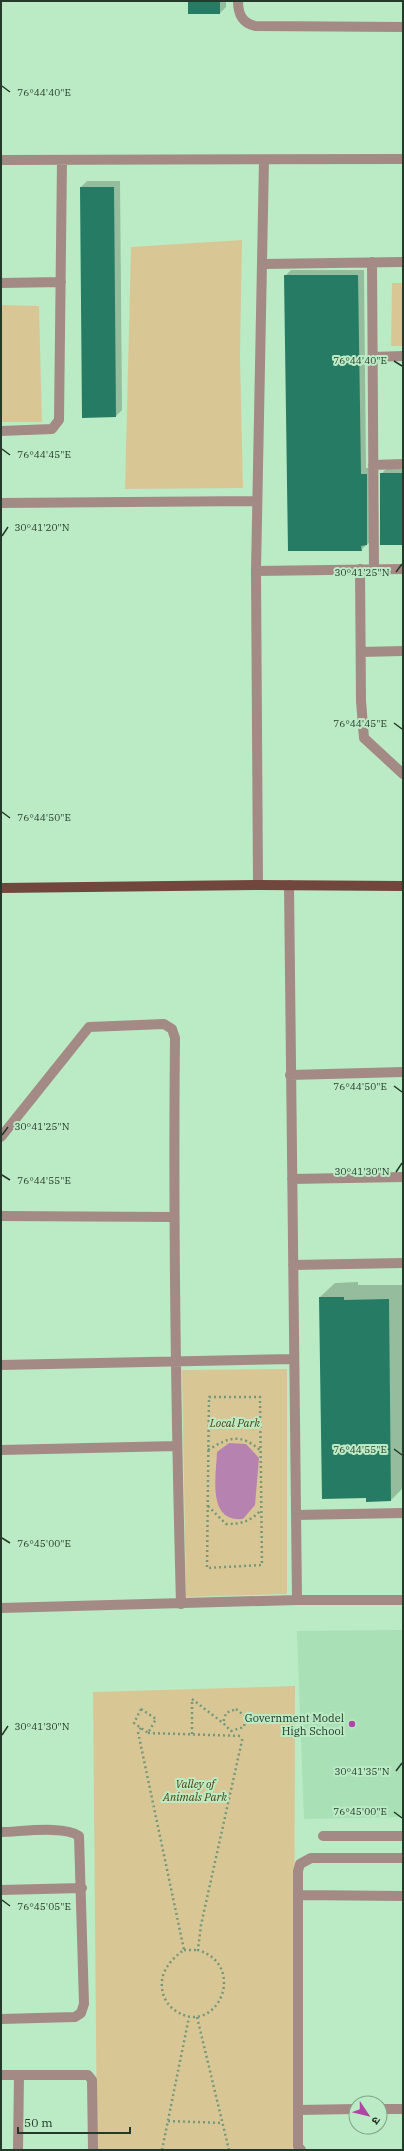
<svg xmlns="http://www.w3.org/2000/svg" width="404" height="2151" font-family="'IBM Plex Serif','Noto Sans Devanagari',serif">
<rect width="100%" height="100%" fill="#bbebc5"/>
<path fill="#a9e0b5" d="M 403,1630 L 403,1817 L 304,1819 L 297,1631 Z"/>
<path fill="#d8c795" d="M 242,240 L 240,356 L 243,488 L 125,489 L 131,247 Z
M 392,283 L 403,283 L 403,346 L 391,346 Z
M 1,305 L 39,306 L 42,422 L 1,422 Z
M 287,1369 L 287,1594 L 186,1597 L 182,1370 Z
M 295,1686 L 294,2150 L 97,2150 L 93,1692 Z"/>
<path fill="#b682af" d="M 229,1443 L 246,1444 L 259,1458 L 255,1505 L 243,1519 C 207,1522 216,1477 217,1452 Z"/>
<path fill="#0003" d="M 189,1 L 226,1 L 226,7 L 220,13 Z
M 87,181 L 120,181 L 122,410 L 116,416 L 81,187 Z
M 291,270 L 364,270 L 366,468 L 372,468 L 373,539 L 361,550 L 285,276 Z
M 387,468 L 403,468 L 403,544 L 381,474 Z
M 358,1282 L 358,1285 L 403,1285 L 403,1488 L 391,1500 L 320,1297 L 335,1283 Z"/>
<path fill="#257b64" d="M 188,1 L 220,1 L 220,14 L 188,14 Z
M 80,187 L 114,187 L 116,417 L 82,418 Z
M 284,275 L 358,275 L 361,474 L 367,474 L 367,545 L 361,546 L 362,551 L 288,551 Z
M 380,473 L 403,473 L 403,545 L 380,545 Z
M 319,1297 L 344,1297 L 344,1300 L 389,1299 L 391,1501 L 366,1502 L 366,1498 L 322,1499 Z"/>
<g fill="none" stroke-linecap="round" stroke-linejoin="round">
<path stroke="#75987d" stroke-width="2.5" stroke-dasharray="2 3" stroke-linecap="butt" d="M 209,1397 L 260,1397 L 262,1565 L 207,1568 Z
M 208,1450 C 229,1437 240,1433 260,1450
M 208,1506 L 226,1524 C 241,1524 250,1522 261,1510
M 192,1699 L 223,1723
M 141,1709 L 156,1719 L 148,1733 L 134,1723 Z
M 236,1709 L 246,1717 L 244,1727 L 231,1731 L 223,1723 L 226,1713 Z
M 141,1728 L 138,1732 L 184,1950 C 171,1959 160,1972 162,1988 C 163,1998 168,2006 176,2011 C 216,2038 249,1966 198,1950 L 201,1925 L 243,1736
M 148,1733 L 243,1736
M 192,1734 L 192,1700
M 184,1950 L 198,1950
M 197,2017 L 229,2150
M 168,2121 L 222,2123
M 162,2150 L 189,2017"/>
<path stroke="#a48a85" stroke-width="10" d="M 238,1 C 238,14 242,23 255,26 L 403,27
M 1,160 L 403,159
M 372,262 L 374,569
M 263,264 L 403,262
M 1,283 L 61,282
M 372,357 L 403,356
M 1,431 L 52,429 L 59,420 L 62,160
M 373,465 L 403,464
M 1,503 L 257,501
M 360,569 L 361,701 L 364,738 L 403,774
M 256,571 L 403,569
M 361,652 L 403,651
M 258,885 L 256,571 L 264,160
M 289,885 L 297,1600
M 290,1075 L 403,1072
M 1,1137 L 89,1027 L 164,1024 L 172,1029 L 175,1038 C 173,1227 176,1415 181,1604
M 292,1179 L 403,1177
M 1,1216 L 173,1217
M 293,1265 L 403,1263
M 1,1365 L 294,1359
M 1,1450 L 177,1446
M 296,1515 L 403,1513
M 1,1608 L 297,1600 L 403,1600
M 1,1832 C 19,1832 65,1825 79,1836 L 84,2004 L 81,2013 L 75,2017 L 1,2019
M 323,1836 L 403,1836
M 1,1890 L 82,1888
M 298,1895 L 403,1896
M 1,2075 L 88,2075 L 92,2080 L 93,2150
M 380,2109 L 403,2109
M 298,2110 L 356,2109
M 18,2150 L 19,2075
M 301,2150 L 298,2146 L 298,1871 L 300,1864 L 311,1858 L 403,1858"/>
<path stroke="#70463d" stroke-width="10" d="M 1,888 L 258,885 L 403,886"/>
</g>
<path fill="none" stroke="#25392a" stroke-width="1.5" d="M 2,86 L 10,92M 394,361 L 402,366M 2,449 L 10,455M 2,536 L 8,527M 396,572 L 402,564M 394,723 L 402,729M 2,812 L 10,818M 394,1086 L 402,1092M 2,1135 L 8,1127M 396,1172 L 402,1163M 2,1175 L 10,1180M 394,1449 L 402,1455M 2,1538 L 10,1543M 2,1735 L 8,1726M 396,1771 L 402,1763M 394,1812 L 402,1818M 2,1900 L 10,1906"/>
<circle fill="#af45a5" stroke="#bbebc5" stroke-width="1.5" cx="352" cy="1724" r="4"/>
<g text-anchor="middle" dominant-baseline="central" stroke-width="4" stroke-linejoin="round" paint-order="stroke">
<g font-size="11" font-style="italic" fill="#4f3f09" stroke="#bbebc5">
<text x="235" y="1423">Local Park</text>
<text x="195" y="1784">Valley of<tspan x="195" dy="13">Animals Park</tspan></text>
</g>
<g font-size="11" fill="#25392a" stroke="#bbebc5" text-anchor="end">
<text x="344" y="1718">Government Model<tspan x="344" dy="13">High School</tspan></text>
</g>
</g>
<g font-size="10" text-anchor="middle" fill="#25392a" stroke="#bbebc5" stroke-width="4" stroke-linejoin="round" paint-order="stroke">
<text x="44" y="96">76°44'40"E</text>
<text x="360" y="364">76°44'40"E</text>
<text x="44" y="458">76°44'45"E</text>
<text x="42" y="531">30°41'20"N</text>
<text x="362" y="576">30°41'25"N</text>
<text x="360" y="727">76°44'45"E</text>
<text x="44" y="821">76°44'50"E</text>
<text x="360" y="1090">76°44'50"E</text>
<text x="42" y="1130">30°41'25"N</text>
<text x="362" y="1175">30°41'30"N</text>
<text x="44" y="1184">76°44'55"E</text>
<text x="360" y="1453">76°44'55"E</text>
<text x="44" y="1547">76°45'00"E</text>
<text x="42" y="1730">30°41'30"N</text>
<text x="362" y="1775">30°41'35"N</text>
<text x="360" y="1815">76°45'00"E</text>
<text x="44" y="1910">76°45'05"E</text>
</g>
<rect width="404" height="2151" fill="none" stroke="#25392a" stroke-width="4"/>
<g transform="translate(368 2115) rotate(125)"><circle r="19" fill="#bbebc5" stroke="#7fa487"/>
<path d="M0-3L7 15L0 10L-7 15Z" fill="#af45a5"/>
<text y="-6" font-size="11" font-weight="bold" text-anchor="middle" fill="#25392a">उ</text>
</g>
<path d="M18 2127v6h112v-6" fill="none" stroke="#25392a" stroke-width="2"/>
<text x="24" y="2127" font-size="12" fill="#25392a" stroke="#bbebc5" stroke-width="3" paint-order="stroke">50 m</text>
</svg>
